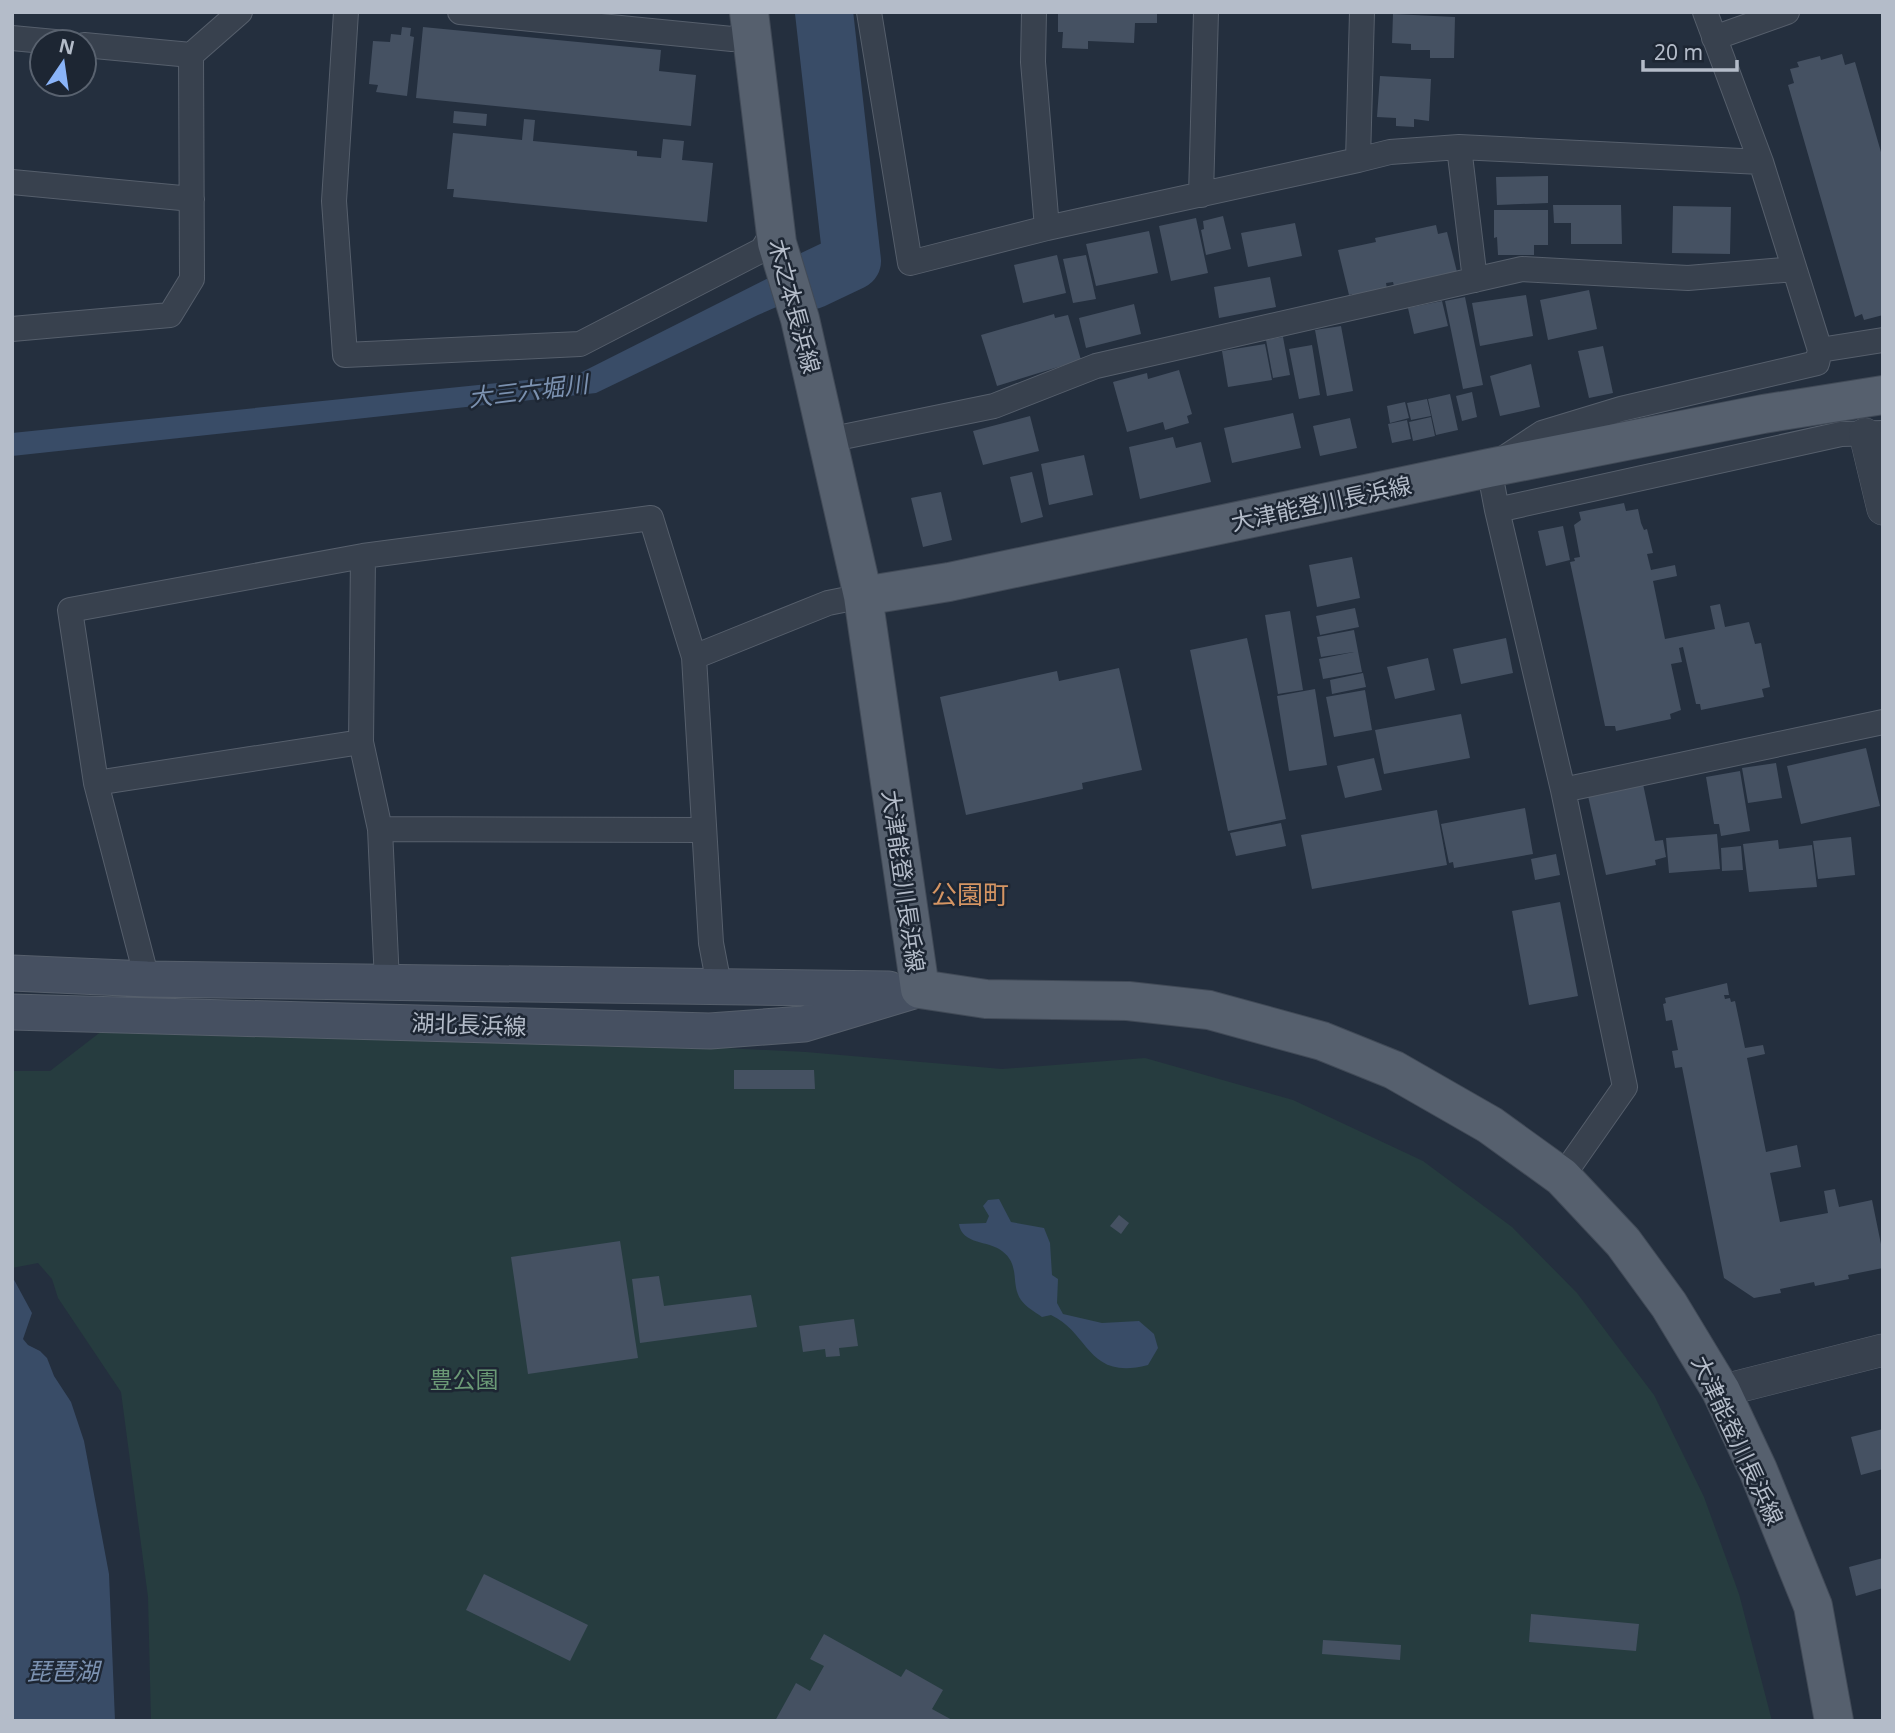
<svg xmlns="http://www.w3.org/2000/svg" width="1895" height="1733" font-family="'Noto Sans','Noto Sans JP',sans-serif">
<rect width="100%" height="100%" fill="#242f3e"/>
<path fill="#263c3f" d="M 107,1027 L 624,1043 L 806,1052 L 1002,1069 L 1145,1058 L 1293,1100 L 1423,1161 L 1512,1227 L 1577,1293 L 1654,1395 L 1704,1497 L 1739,1594 L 1772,1721 L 151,1721 L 148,1597 L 121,1392 L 58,1298 L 52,1279 L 38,1263 L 12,1268 L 12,1071 L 50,1071 Z"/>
<path fill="#394c67" d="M 863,221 L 873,265 L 758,315 L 596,393 L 12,456 L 12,433 L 576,375 L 824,250 L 832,234 Z
M 999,1199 L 1011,1222 L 1044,1228 L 1050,1243 L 1052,1275 L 1058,1279 L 1057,1303 L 1063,1314 L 1102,1323 L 1139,1321 L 1154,1334 L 1158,1348 L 1148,1365 C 1087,1381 1090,1333 1051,1315 L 1042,1317 C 1035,1312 1026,1307 1021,1300 C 1010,1284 1021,1265 1002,1251 C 988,1240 962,1245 959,1224 L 986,1223 L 989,1216 L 983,1206 L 988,1200 Z
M 12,1276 L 32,1313 L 23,1339 L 28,1345 L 40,1351 L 47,1358 L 54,1376 L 71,1402 L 84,1441 L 109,1574 L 115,1721 L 12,1721 Z"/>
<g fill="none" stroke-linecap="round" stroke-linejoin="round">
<path stroke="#394c67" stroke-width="58" d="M 812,280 L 852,261 L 824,12"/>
</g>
<path fill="#455162" d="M 1058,12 L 1157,12 L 1157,23 L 1135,23 L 1134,43 L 1088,41 L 1088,49 L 1062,48 L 1063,32 L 1058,32 Z
M 1393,14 L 1455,17 L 1454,58 L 1430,58 L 1430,50 L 1411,50 L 1411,44 L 1392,43 Z
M 402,27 L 411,28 L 410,36 L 414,37 L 407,96 L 376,92 L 378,85 L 369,84 L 373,41 L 390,42 L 391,34 L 401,35 Z
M 423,27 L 661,50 L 659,71 L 696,75 L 691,126 L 416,98 Z
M 1842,54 L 1845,65 L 1855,62 L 1883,159 L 1883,315 L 1864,320 L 1862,314 L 1855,317 L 1788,85 L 1794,83 L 1790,69 L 1799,67 L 1797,62 L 1820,56 L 1821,60 Z
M 1380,76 L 1431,79 L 1429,121 L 1414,119 L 1414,127 L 1396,126 L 1396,118 L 1377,117 Z
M 454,111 L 487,114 L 486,126 L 453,123 Z
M 524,119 L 535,120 L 533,141 L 637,151 L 637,156 L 661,158 L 663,139 L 684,141 L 682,160 L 713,163 L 707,222 L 453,197 L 454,189 L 447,189 L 453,133 L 522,140 Z
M 1548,176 L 1548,203 L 1497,205 L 1496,177 Z
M 1553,205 L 1621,205 L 1622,244 L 1571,244 L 1571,223 L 1554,223 Z
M 1673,206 L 1731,207 L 1730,254 L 1672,253 Z
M 1494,210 L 1548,210 L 1548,245 L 1534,245 L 1534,255 L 1498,255 L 1497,237 L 1494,238 Z
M 1223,216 L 1231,249 L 1206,255 L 1201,230 L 1204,229 L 1203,221 Z
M 1196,218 L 1208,273 L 1171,281 L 1159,226 Z
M 1295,223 L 1302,256 L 1248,267 L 1241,233 Z
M 1436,225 L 1438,234 L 1447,232 L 1458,276 L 1395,290 L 1393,282 L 1386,283 L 1388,295 L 1354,303 L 1352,294 L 1349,295 L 1338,250 L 1376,242 L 1375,238 Z
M 1149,231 L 1158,273 L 1096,286 L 1086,244 Z
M 1057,255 L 1066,293 L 1023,303 L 1014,265 Z
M 1086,255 L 1096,299 L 1073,303 L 1063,259 Z
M 1270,277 L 1276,307 L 1219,318 L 1214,287 Z
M 1589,290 L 1597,329 L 1548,340 L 1540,300 Z
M 1526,295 L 1533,336 L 1480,346 L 1472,303 Z
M 1465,297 L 1483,385 L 1463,389 L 1445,301 Z
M 1442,301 L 1448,326 L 1414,334 L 1408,308 Z
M 1134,304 L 1141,334 L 1086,348 L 1079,318 Z
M 1054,314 L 1055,318 L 1068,315 L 1081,360 L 997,386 L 981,335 Z
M 1341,326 L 1353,391 L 1327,396 L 1315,330 Z
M 1283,337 L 1290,375 L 1273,378 L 1266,340 Z
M 1265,344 L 1272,380 L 1228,387 L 1222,351 Z
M 1312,345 L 1320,395 L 1299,399 L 1289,349 Z
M 1603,346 L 1613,393 L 1589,398 L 1578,351 Z
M 1531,364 L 1540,407 L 1500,416 L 1490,376 Z
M 1179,370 L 1192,414 L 1187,416 L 1189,423 L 1165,430 L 1163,422 L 1127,432 L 1113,382 L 1147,373 L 1148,379 Z
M 1472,392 L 1477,417 L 1462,421 L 1456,396 Z
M 1450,394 L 1458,430 L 1436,435 L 1428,399 Z
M 1427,399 L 1431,416 L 1411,420 L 1407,403 Z
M 1405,402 L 1409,418 L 1390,423 L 1387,406 Z
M 1293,413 L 1301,448 L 1232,463 L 1224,428 Z
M 1030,416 L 1039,451 L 983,465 L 973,431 Z
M 1431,417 L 1435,436 L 1413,441 L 1409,422 Z
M 1350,418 L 1357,448 L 1320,456 L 1313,426 Z
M 1407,420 L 1411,439 L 1392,443 L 1388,424 Z
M 1173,437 L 1176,448 L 1201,442 L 1211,482 L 1140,499 L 1129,447 Z
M 1084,455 L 1093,495 L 1049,505 L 1041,464 Z
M 1032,472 L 1043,517 L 1021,523 L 1010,477 Z
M 941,492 L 952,540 L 923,547 L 911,498 Z
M 1624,503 L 1626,511 L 1638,509 L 1641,523 L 1644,530 L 1647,529 L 1653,553 L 1647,554 L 1651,570 L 1675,565 L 1677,576 L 1653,581 L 1665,639 L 1715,629 L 1710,606 L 1720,604 L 1725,627 L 1749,622 L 1755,644 L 1761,643 L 1770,687 L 1762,689 L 1764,697 L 1701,710 L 1700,704 L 1696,704 L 1683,647 L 1679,648 L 1682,662 L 1671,664 L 1681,710 L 1670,714 L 1671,719 L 1616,731 L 1615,726 L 1605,726 L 1570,562 L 1575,561 L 1574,558 L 1580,557 L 1574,525 L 1581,520 L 1579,512 Z
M 1563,526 L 1570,560 L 1546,566 L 1538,531 Z
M 1352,557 L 1360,598 L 1317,607 L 1309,565 Z
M 1355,608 L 1359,627 L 1320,635 L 1316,616 Z
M 1290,611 L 1303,690 L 1278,694 L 1265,615 Z
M 1354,630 L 1362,672 L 1323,679 L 1319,659 L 1354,652 L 1321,657 L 1317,637 Z
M 1247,638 L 1286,819 L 1228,831 L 1190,650 Z
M 1506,638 L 1513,673 L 1461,684 L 1453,649 Z
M 1428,658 L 1435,690 L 1395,699 L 1387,667 Z
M 1119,668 L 1142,770 L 1082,783 L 1083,789 L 966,815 L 940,697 L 1057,671 L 1059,681 Z
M 1363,673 L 1366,687 L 1332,694 L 1330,680 Z
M 1315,689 L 1327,765 L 1289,771 L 1277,696 Z
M 1365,690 L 1372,730 L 1334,737 L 1326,697 Z
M 1461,714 L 1470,758 L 1384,774 L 1375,730 Z
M 1866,748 L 1880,806 L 1801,824 L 1787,766 Z
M 1374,758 L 1382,790 L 1345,798 L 1337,766 Z
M 1776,763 L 1782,798 L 1748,803 L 1742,768 Z
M 1740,771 L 1750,831 L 1721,836 L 1719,824 L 1714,824 L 1706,777 Z
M 1643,784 L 1655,841 L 1663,840 L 1666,857 L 1655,860 L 1656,865 L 1606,875 L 1588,796 Z
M 1525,808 L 1533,854 L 1454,868 L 1453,862 L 1449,863 L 1441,824 Z
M 1437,810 L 1447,865 L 1312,889 L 1301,835 Z
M 1281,823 L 1286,846 L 1236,856 L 1230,833 Z
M 1717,834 L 1720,869 L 1669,873 L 1666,838 Z
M 1851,837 L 1855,875 L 1818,879 L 1813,841 Z
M 1778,840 L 1779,849 L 1812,845 L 1817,887 L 1749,892 L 1743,844 Z
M 1741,846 L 1743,870 L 1722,871 L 1721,848 Z
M 1556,854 L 1560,875 L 1535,880 L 1531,859 Z
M 1560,902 L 1578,996 L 1529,1005 L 1512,911 Z
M 1727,983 L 1729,995 L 1724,995 L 1725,999 L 1730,998 L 1731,1002 L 1735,1001 L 1745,1048 L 1763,1045 L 1765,1054 L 1747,1058 L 1766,1152 L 1797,1145 L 1801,1167 L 1770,1173 L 1780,1222 L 1828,1213 L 1824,1191 L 1835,1189 L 1839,1207 L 1872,1200 L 1883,1254 L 1883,1268 L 1848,1275 L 1849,1279 L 1815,1286 L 1814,1282 L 1780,1289 L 1781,1293 L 1754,1298 L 1724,1278 L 1682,1067 L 1675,1068 L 1672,1051 L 1678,1050 L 1672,1020 L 1666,1021 L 1663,1004 L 1666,1003 L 1665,998 Z
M 734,1070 L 814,1070 L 815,1089 L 734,1089 Z
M 1119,1215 L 1129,1223 L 1121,1234 L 1110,1226 Z
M 620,1241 L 638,1358 L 528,1374 L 511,1257 Z
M 659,1276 L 664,1306 L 751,1295 L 757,1327 L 640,1343 L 632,1279 Z
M 854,1319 L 858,1346 L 839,1348 L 840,1356 L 826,1357 L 825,1349 L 803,1352 L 799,1326 Z
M 1883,1429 L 1883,1469 L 1861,1475 L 1851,1437 Z
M 1883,1558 L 1883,1588 L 1856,1596 L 1849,1567 Z
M 484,1574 L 588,1625 L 570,1661 L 466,1610 Z
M 1531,1614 L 1639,1624 L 1636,1651 L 1529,1642 Z
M 824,1634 L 901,1677 L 906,1669 L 943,1690 L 932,1709 L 954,1721 L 775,1721 L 796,1683 L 810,1691 L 824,1666 L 810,1659 Z
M 1323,1640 L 1401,1645 L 1400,1660 L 1322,1654 Z"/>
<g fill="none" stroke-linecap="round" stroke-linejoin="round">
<g stroke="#565f6c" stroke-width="26">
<path id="minor" d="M 346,12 L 334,201 L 345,355 L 580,344 L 762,250 L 775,229
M 460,12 L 732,39 L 751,31
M 869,12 L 910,263 L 1047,228 L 1358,160
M 1034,12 L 1033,62 L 1047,228
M 1362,12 L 1358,160 L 1390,152 L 1459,147 L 1475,280
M 1705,12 L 1761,162 L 1820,350 L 1883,340
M 12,38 L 55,42
M 1714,38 L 1787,12
M 84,45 L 191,55
M 1459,147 L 1761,162
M 12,182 L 192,199
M 1201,195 L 1206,12
M 12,329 L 170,315 L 192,279 L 191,55 L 240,12
M 1820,350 L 1817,363 L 1621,409 L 1542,433 L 1489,468 L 1497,510 L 1841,434 L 1883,433
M 828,440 L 994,406 L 1096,366 L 1522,269 L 1688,278 L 1794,269
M 1497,510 L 1563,790 L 1625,1087 L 1562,1177
M 363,556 L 361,742 L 380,829 L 387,982
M 694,657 L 711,943 L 719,985
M 96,783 L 361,742
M 1563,790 L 1883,722
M 380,829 L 703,830
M 147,979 L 96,783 L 70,610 L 363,556 L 651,518 L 694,657 L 828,603 L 863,596"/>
</g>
<g stroke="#565f6c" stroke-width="33">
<path id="tertiary" d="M 1865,434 L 1883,509
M 1721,1391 L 1883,1350"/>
</g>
<g stroke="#565f6c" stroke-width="37">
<path id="secondary" d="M 12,973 L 147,979 L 889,989
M 12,1012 L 710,1031 L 804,1024 L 920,989"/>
</g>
<g stroke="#414a57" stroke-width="40">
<path id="primary" d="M 749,12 L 777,243 L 800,319 L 863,596 L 920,989 L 986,999 L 1128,1001 L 1209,1010 L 1322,1041 L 1394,1070 L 1490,1125 L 1562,1177 L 1623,1242 L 1669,1305 L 1721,1391 L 1758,1470 L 1813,1606 L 1834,1721
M 863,596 L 949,582 L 1489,468 L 1763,414 L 1883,395"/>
</g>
<use href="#minor" stroke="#38414e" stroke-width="24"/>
<use href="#tertiary" stroke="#38414e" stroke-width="32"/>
<use href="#secondary" stroke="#465061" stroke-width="35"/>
<use href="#primary" stroke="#56606e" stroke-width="38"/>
</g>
<g text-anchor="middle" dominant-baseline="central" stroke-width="5" stroke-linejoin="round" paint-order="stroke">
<g font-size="23" fill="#b4bcc9" stroke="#1d2633">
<text transform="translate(795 306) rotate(75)">木之本長浜線</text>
<text transform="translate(1321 503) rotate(-12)">大津能登川長浜線</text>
<text transform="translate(904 881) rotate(82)">大津能登川長浜線</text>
<text transform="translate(469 1024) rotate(2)">湖北長浜線</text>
<text transform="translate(1738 1440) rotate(65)">大津能登川長浜線</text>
</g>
<g font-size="23" fill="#6b9a76" stroke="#1d2633">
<text x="464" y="1379">豊公園</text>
</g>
<g font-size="24" font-style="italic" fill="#7c92b1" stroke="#1d2633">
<text transform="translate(528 390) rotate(-7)">大三六堀川</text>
<text x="63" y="1670">琵琶湖</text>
</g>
<g font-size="26" fill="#d59563" stroke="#1d2633">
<text x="970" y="894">公園町</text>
</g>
</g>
<rect width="1895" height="1733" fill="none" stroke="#b4bcc9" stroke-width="28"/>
<g transform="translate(63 63) rotate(13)"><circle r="33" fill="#1d2633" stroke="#59626f" stroke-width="2"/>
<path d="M0-5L12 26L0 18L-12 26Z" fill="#8ab4f8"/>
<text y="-10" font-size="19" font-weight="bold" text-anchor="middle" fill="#b4bcc9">N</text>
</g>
<path d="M1643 60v10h94v-10" fill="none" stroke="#b4bcc9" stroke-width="3.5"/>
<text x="1654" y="60" font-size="21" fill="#b4bcc9" stroke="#1d2633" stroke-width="5" paint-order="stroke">20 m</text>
</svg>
